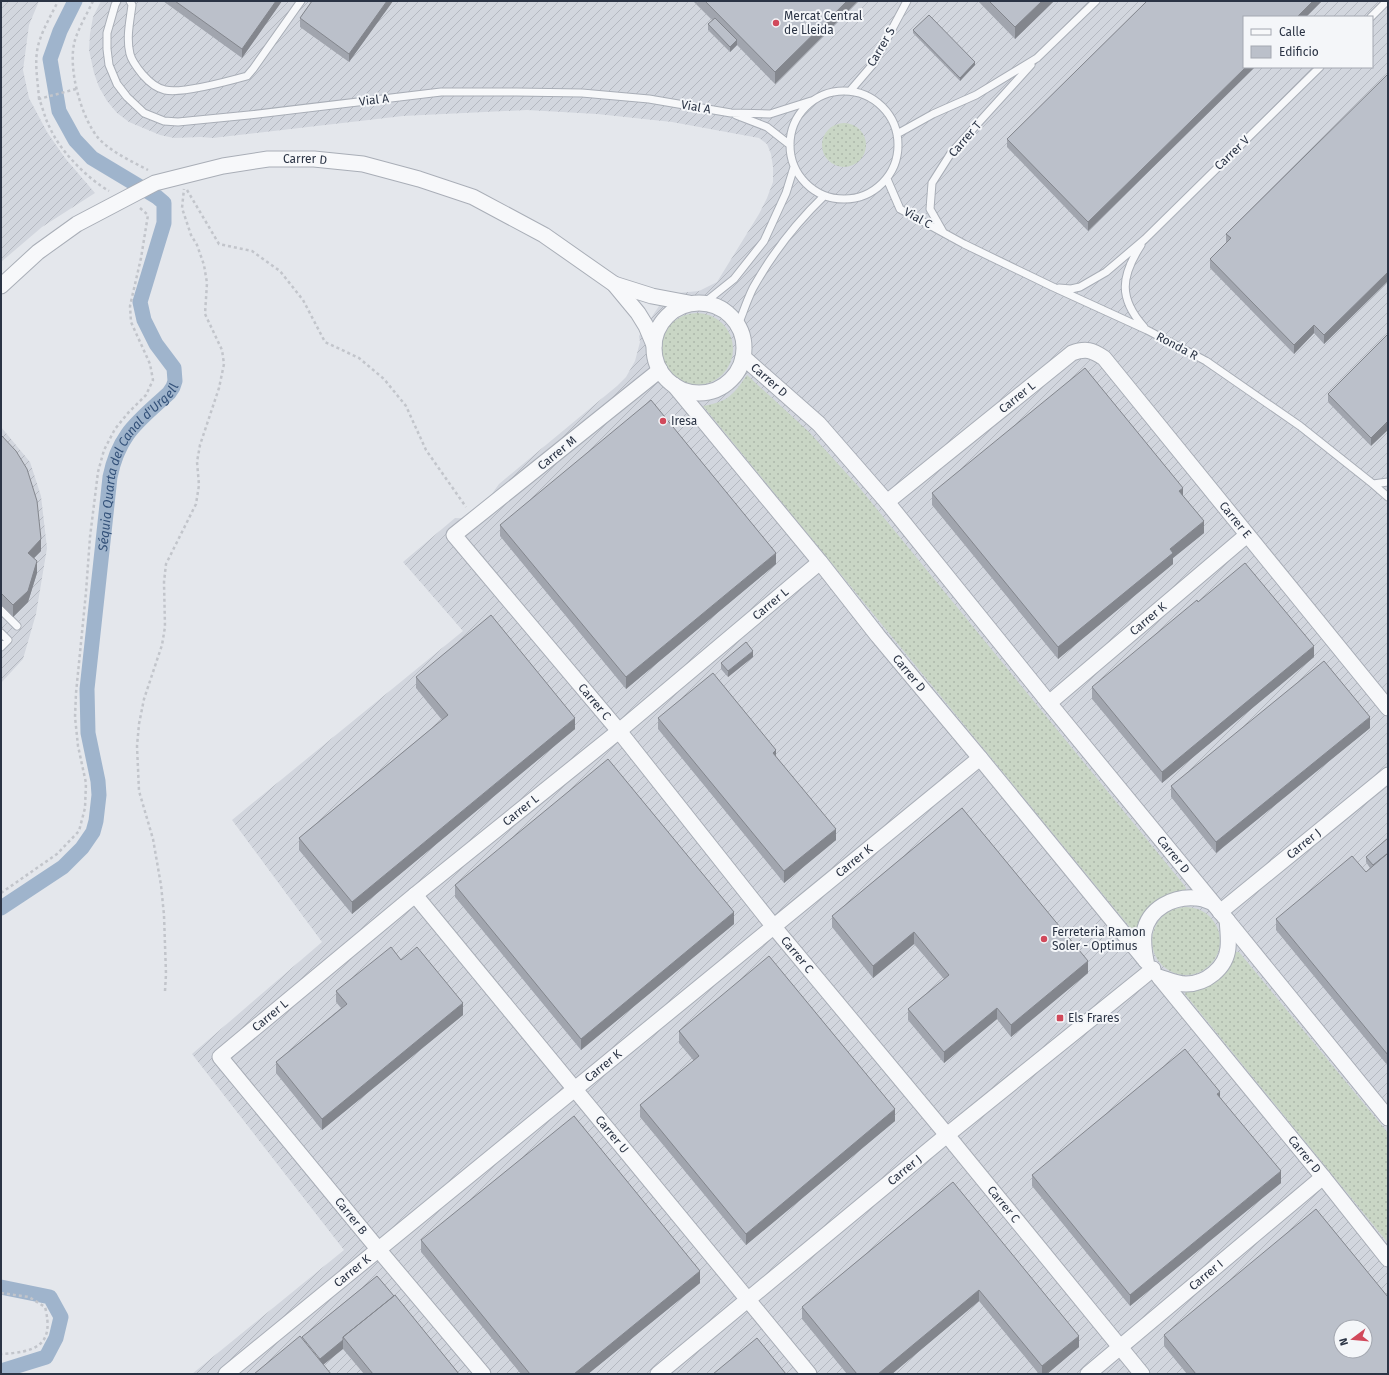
<svg xmlns="http://www.w3.org/2000/svg" width="1389" height="1375" font-family="'Fira Sans',sans-serif">
<defs>
<pattern id="industrial-furrows" width="10" height="10" patternUnits="userSpaceOnUse"><rect width="10" height="10" fill="#d2d6de"/><path d="M-1 1l2-2M0 10L10 0M9 11l2-2" fill="none" stroke="#b4b8c0"/></pattern>
<pattern id="grass-dots" width="8" height="8" patternUnits="userSpaceOnUse"><rect width="8" height="8" fill="#c9d6c5"/><path d="M2 2h.1M6 6h.1" fill="none" stroke="#adb8ab" stroke-width="1.8" stroke-linecap="round"/></pattern>
</defs>
<rect width="100%" height="100%" fill="#e4e7ec"/>
<path fill="url(#industrial-furrows)" fill-rule="evenodd" d="M 1,1 L 39,1 L 29,25 L 23,70 L 29,98 L 47,132 L 65,158 L 95,193 L 42,227 L 1,262 Z
M 101,1 L 1388,1 L 1388,1374 L 192,1374 L 344,1250 L 192,1054 L 322,942 L 232,820 L 463,631 L 403,562 L 455,518 L 474,519 L 499,484 L 617,386 L 626,377 L 635,361 L 640,342 L 639,336 L 667,294 L 699,291 L 717,282 L 759,214 L 767,198 L 773,182 L 773,167 L 771,154 L 767,144 L 759,138 L 672,122 L 597,114 L 527,110 L 403,116 L 213,138 L 201,137 L 174,138 L 160,135 L 129,122 L 117,113 L 107,101 L 99,87 L 94,73 L 89,50 L 90,34 L 93,17 ZM 1244,17 L 1372,17 L 1372,67 L 1244,67 ZM 1341,1327 L 1365,1327 L 1365,1351 L 1341,1351 Z
M 1,427 L 30,462 L 41,496 L 47,548 L 36,614 L 23,659 L 1,683 Z"/>
<path fill="url(#grass-dots)" d="M822 145a22 22 0 1 1 44 0a22 22 0 1 1-44 0Z
M661 349a36 36 0 1 1 72 0a36 36 0 1 1-72 0Z
M 747,375 L 809,432 L 858,486 L 1184,885 L 1186,888 L 1185,891 L 1136,932 L 1133,931 L 703,406 C 728,402 733,395 747,375 Z
M1152 941a34 34 0 1 1 68 0a34 34 0 1 1-68 0Z
M 1235,952 L 1239,952 L 1388,1133 L 1388,1243 L 1185,994 L 1186,991 Z"/>
<g fill="none" stroke-linecap="round" stroke-linejoin="round">
<g stroke="#9fb4cc" stroke-width="15">
<path id="s1" d="M 1,908 L 63,867 L 82,848 L 93,832 L 96,821 L 99,795 L 98,781 L 88,733 L 87,689 L 110,477 C 119,433 139,421 169,393 L 173,387 L 175,381 L 174,368 L 156,344 L 144,320 L 140,302 L 164,223 L 164,203 L 157,197 L 92,158 L 75,140 L 59,111 L 50,59 L 60,31 L 75,1"/>
<path d="M 1,1287 L 50,1297 L 61,1317 L 56,1338 L 46,1357 L 1,1371"/>
</g>
<g stroke="#a9aeb7" stroke-width="9">
<path id="lane" d="M 117,1 L 115,5 L 107,33 L 107,49 L 109,65 L 117,84 L 127,97 L 144,113 L 164,121 L 178,122 L 249,115 L 441,92 L 516,92 L 582,93 L 649,99 L 731,113 L 770,114 L 811,101
M 130,1 L 132,5 C 130,21 126,38 130,54 C 132,62 138,69 143,75 C 149,82 156,88 165,90 C 182,94 229,81 247,76 L 253,69 L 301,1
M 1371,17 L 1387,1
M790 145a54 54 0 1 1 108 0a54 54 0 1 1-108 0Z
M 850,91 L 874,63 L 907,1
M 736,115 L 767,127 L 790,145
M 897,134 L 933,114 L 976,95 L 1037,58 L 1096,1
M 887,179 L 900,209 L 964,244 L 1053,287 L 1147,330 L 1206,361 L 1300,426 L 1373,484 L 1388,497
M 943,232 L 930,209 L 932,183 L 951,153 L 1031,65
M 1141,245 C 1121,276 1118,298 1144,327
M 1059,288 L 1071,289 L 1080,287 L 1106,272 L 1145,239 L 1320,67
M 704,303 L 734,279 L 764,241 L 786,193 L 794,167
M 738,325 C 743,313 747,300 753,288 C 772,254 796,223 824,196
M 1373,484 L 1388,482
M 1,610 L 17,626
M 1,633 L 8,640 L 1,647"/>
</g>
<g stroke="#a9aeb7" stroke-width="17">
<g id="street">
<path d="M 614,284 L 652,296 L 689,303"/>
<path id="s2" d="M 1,286 L 38,252 L 77,224 L 155,183 L 223,166 L 268,159 L 314,159 L 363,164 L 419,179 L 473,197 L 544,235 L 614,284 L 638,313 L 646,326 L 654,345"/>
<circle cx="699" cy="348" r="45"/>
<path id="s3" d="M 743,357 L 819,424 L 887,502 L 1049,703 L 1227,920 C 1228,930 1229,939 1228,948 C 1226,968 1206,984 1186,984 C 1177,984 1168,980 1159,977"/>
<path id="s4" d="M 660,370 L 454,535 L 619,731 L 774,927 L 947,1135 L 1142,1374"/>
<path id="s5" d="M 674,385 L 820,562 L 878,636 L 980,758 L 1146,961"/>
<path id="s6" d="M 887,502 L 1072,353 C 1086,348 1092,350 1104,358 L 1388,708"/>
<path id="s7" d="M 1049,703 L 1247,535"/>
<path id="s8" d="M 415,895 L 809,1374"/>
<path id="s9" d="M 1220,912 L 1388,775"/>
<path d="M 1227,920 L 1388,1118"/>
<path d="M 1146,961 C 1144,951 1143,942 1144,933 C 1148,908 1174,896 1196,898 C 1201,898 1206,900 1211,902"/>
<path id="s10" d="M 1160,978 L 1323,1177 L 1388,1259"/>
<path id="s11" d="M 226,1374 L 980,758"/>
<path id="s12" d="M 483,1374 L 378,1249 L 220,1057 L 415,895 L 619,731 L 820,562"/>
<path id="s13" d="M 658,1374 L 947,1135 L 1153,969"/>
<path id="s14" d="M 1088,1374 L 1323,1177"/>
</g>
</g>
<path stroke="#c2c5cb" stroke-width="2.5" stroke-dasharray="3 3" stroke-linecap="butt" d="M 93,1 C 87,14 79,27 75,40 C 67,67 81,118 99,139 C 113,153 131,161 148,170
M 76,89 L 39,99 C 43,108 45,119 50,128 C 60,151 88,179 109,191
M 39,99 C 38,82 34,63 38,46 C 42,30 51,16 58,1
M 187,190 L 219,244 L 252,251 L 280,271 L 303,300 L 325,342 L 359,358 L 384,379 L 406,406 L 426,450 L 466,507
M 1,893 L 57,854 L 79,831 L 85,808 L 86,783 L 78,746 L 75,717 L 76,693 L 86,592 L 90,537 L 98,472 L 104,450 L 115,429 L 128,413 L 146,395 L 153,380 L 150,364 L 131,322 L 130,306 L 141,258 L 148,215 L 140,208
M 165,991 L 166,974 L 164,915 L 161,885 L 153,839 L 139,791 L 137,746 L 139,724 L 144,699 L 162,645 L 165,627 L 164,582 L 166,564 L 196,504 L 199,485 L 197,462 L 200,445 L 219,388 L 224,364 L 222,350 L 205,314 L 207,283 L 204,265 L 197,245 L 191,235 L 182,208 L 184,189
M 1,1293 L 29,1297 L 45,1307 C 55,1346 35,1352 1,1354"/>
<use href="#lane" stroke="#f7f8fa" stroke-width="7"/>
<use href="#street" stroke="#f7f8fa" stroke-width="15"/>
</g>
<path fill="#a1a5ae" d="M 163,1 L 282,1 L 242,58 Z
M 312,1 L 393,1 L 349,62 L 300,27 L 300,18 Z
M 693,1 L 858,1 L 775,84 L 737,45 L 730,52 L 708,30 L 708,24 L 712,20 Z
M 978,1 L 1053,1 L 1053,2 L 1015,39 Z
M 1147,1 L 1322,1 L 1306,17 L 1244,17 L 1244,67 L 1255,67 L 1088,231 L 1007,147 L 1007,139 Z
M 913,30 L 975,65 L 960,81 L 913,33 Z
M 1388,74 L 1388,281 L 1324,344 L 1314,333 L 1294,354 L 1210,268 L 1210,259 L 1226,243 L 1226,234 Z
M 1388,334 L 1371,446 L 1328,402 L 1328,394 Z
M 1,435 L 41,551 L 34,558 L 37,573 L 28,602 L 13,617 L 1,605 Z
M 932,493 L 1183,496 L 1204,533 L 1173,558 L 1173,564 L 1058,659 L 932,505 Z
M 500,525 L 776,564 L 626,689 L 500,536 Z
M 1198,602 L 1314,657 L 1162,783 L 1092,699 L 1092,687 Z
M 753,657 L 728,677 L 721,669 L 721,663 Z
M 416,677 L 575,729 L 352,914 L 299,850 L 299,838 L 442,720 L 416,688 Z
M 658,718 L 776,757 L 836,840 L 784,883 L 658,729 Z
M 1370,728 L 1216,853 L 1171,797 L 1171,786 Z
M 962,808 L 1088,973 L 1011,1037 L 997,1019 L 944,1063 L 908,1020 L 908,1009 L 944,979 L 914,944 L 873,978 L 832,927 L 832,916 Z
M 1388,838 L 1388,1066 L 1276,930 L 1276,919 L 1366,872 L 1370,868 L 1366,862 L 1366,857 Z
M 455,885 L 734,924 L 581,1050 L 455,897 Z
M 401,960 L 463,1015 L 322,1130 L 276,1073 L 276,1062 L 341,1008 L 336,1002 L 336,991 Z
M 679,1031 L 895,1121 L 746,1245 L 640,1117 L 640,1105 L 694,1061 L 679,1043 Z
M 1220,1098 L 1281,1183 L 1130,1306 L 1032,1186 L 1032,1175 Z
M 953,1182 L 1079,1347 L 1047,1374 L 1039,1374 L 979,1301 L 892,1374 L 847,1374 L 802,1319 L 802,1307 Z
M 421,1240 L 700,1283 L 588,1374 L 521,1374 L 421,1252 Z
M 377,1276 L 459,1374 L 364,1374 L 343,1349 L 302,1337 Z
M 1164,1335 L 1388,1374 L 1187,1374 L 1164,1346 Z"/>
<path fill="#83868d" d="M 276,1 L 282,1 L 242,58 L 242,49 Z
M 387,1 L 393,1 L 349,62 L 349,54 Z
M 847,1 L 858,1 L 775,84 L 775,72 Z
M 1042,1 L 1053,1 L 1053,2 L 1015,39 L 1015,27 Z
M 1313,1 L 1322,1 L 1306,17 L 1297,17 Z
M 737,40 L 737,45 L 730,52 L 730,47 Z
M 975,62 L 975,65 L 960,81 L 960,78 Z
M 1246,67 L 1255,67 L 1088,231 L 1088,222 Z
M 1388,272 L 1388,281 L 1324,344 L 1324,335 Z
M 1314,325 L 1314,333 L 1294,354 L 1294,345 Z
M 1388,421 L 1388,430 L 1371,446 L 1371,438 Z
M 1183,488 L 1183,499 L 1179,491 Z
M 1204,521 L 1204,533 L 1173,558 L 1173,564 L 1058,659 L 1058,647 L 1170,549 Z
M 41,539 L 41,551 L 28,564 L 28,553 Z
M 776,553 L 776,564 L 626,689 L 626,677 Z
M 37,561 L 37,573 L 28,602 L 13,617 L 13,605 Z
M 1314,646 L 1314,657 L 1162,783 L 1162,772 Z
M 753,651 L 753,657 L 728,677 L 728,671 Z
M 1370,717 L 1370,728 L 1216,853 L 1216,842 Z
M 575,718 L 575,729 L 352,914 L 352,902 Z
M 776,750 L 776,762 L 773,753 Z
M 836,829 L 836,840 L 784,883 L 784,871 Z
M 734,912 L 734,924 L 581,1050 L 581,1039 Z
M 914,932 L 914,944 L 873,978 L 873,966 Z
M 1088,961 L 1088,973 L 1011,1037 L 1011,1025 Z
M 463,1003 L 463,1015 L 322,1130 L 322,1119 Z
M 997,1008 L 997,1019 L 944,1063 L 944,1052 Z
M 1220,1092 L 1220,1103 L 1217,1094 Z
M 895,1109 L 895,1121 L 746,1245 L 746,1234 Z
M 1281,1171 L 1281,1183 L 1130,1306 L 1130,1295 Z
M 700,1271 L 700,1283 L 588,1374 L 574,1374 Z
M 979,1290 L 979,1301 L 892,1374 L 878,1374 Z
M 1079,1336 L 1079,1347 L 1047,1374 L 1042,1374 L 1042,1366 Z
M 343,1340 L 343,1349 L 318,1369 L 318,1360 Z"/>
<path fill="#bbc0ca" stroke="#83868d" fill-rule="evenodd" d="M 175,1 L 276,1 L 242,49 Z
M 312,1 L 387,1 L 349,54 L 300,18 Z
M 705,1 L 847,1 L 775,72 Z
M 989,1 L 1042,1 L 1015,27 Z
M 1147,1 L 1313,1 L 1297,17 L 1244,17 L 1244,67 L 1246,67 L 1088,222 L 1007,139 Z
M 929,15 L 975,62 L 960,78 L 913,30 Z
M 715,18 L 737,40 L 730,47 L 708,24 Z
M 1388,74 L 1388,272 L 1324,335 L 1314,325 L 1294,345 L 1210,259 L 1231,238 L 1226,234 Z
M 1388,334 L 1388,421 L 1371,438 L 1328,394 Z
M 1085,368 L 1183,488 L 1179,491 L 1204,521 L 1170,549 L 1173,553 L 1058,647 L 932,493 Z
M 651,400 L 776,553 L 626,677 L 500,525 Z
M 1,435 L 16,451 L 27,469 L 37,501 L 41,539 L 28,553 L 37,561 L 28,591 L 13,605 L 1,593 Z
M 1245,563 L 1314,646 L 1162,772 L 1092,687 L 1197,600 L 1198,602 Z
M 491,615 L 575,718 L 352,902 L 299,838 L 448,715 L 416,677 Z
M 746,642 L 753,651 L 728,671 L 721,663 Z
M 1324,661 L 1370,717 L 1216,842 L 1171,786 Z
M 713,673 L 776,750 L 773,753 L 836,829 L 784,871 L 658,718 Z
M 608,759 L 734,912 L 581,1039 L 455,885 Z
M 962,808 L 1088,961 L 1011,1025 L 997,1008 L 944,1052 L 908,1009 L 949,975 L 914,932 L 873,966 L 832,916 Z
M 1388,838 L 1388,853 L 1373,865 L 1366,857 Z
M 1388,853 L 1388,1055 L 1276,919 L 1352,856 L 1366,872 Z
M 391,947 L 401,960 L 417,947 L 463,1003 L 322,1119 L 276,1062 L 347,1004 L 336,991 Z
M 769,956 L 895,1109 L 746,1234 L 640,1105 L 699,1056 L 679,1031 Z
M 1185,1049 L 1220,1092 L 1217,1094 L 1281,1171 L 1130,1295 L 1032,1175 Z
M 574,1116 L 700,1271 L 574,1374 L 530,1374 L 421,1240 Z
M 953,1182 L 1079,1336 L 1042,1366 L 979,1290 L 878,1374 L 857,1374 L 802,1307 Z
M 1316,1209 L 1388,1297 L 1388,1374 L 1196,1374 L 1164,1335 ZM 1341,1327 L 1365,1327 L 1365,1351 L 1341,1351 Z
M 377,1276 L 394,1296 L 343,1337 L 343,1340 L 320,1359 L 302,1337 Z
M 395,1295 L 459,1374 L 373,1374 L 343,1337 Z
M 300,1336 L 331,1374 L 254,1374 Z
M 757,1338 L 786,1374 L 713,1374 Z"/>
<g fill="#d1495b" stroke="#f4f6f9" stroke-width="1.5">
<circle cx="776" cy="23" r="4"/>
<circle cx="663" cy="421" r="4"/>
<circle cx="1044" cy="939" r="4"/>
<rect x="1056" y="1014" width="8" height="8" rx="2"/>
</g>
<g text-anchor="middle" dominant-baseline="central" stroke-width="4" stroke-linejoin="round" paint-order="stroke">
<g font-size="12" fill="#2b3445" stroke="#f4f6f9" text-anchor="start">
<text x="784" y="16">Mercat Central<tspan x="784" dy="14">de Lleida</tspan></text>
<text x="671" y="421">Iresa</text>
<text x="1052" y="932">Ferreteria Ramon<tspan x="1052" dy="14">Soler - Optimus</tspan></text>
<text x="1068" y="1018">Els Frares</text>
</g>
<g font-size="12" fill="#2b3445" stroke="#f4f6f9">
<text transform="translate(881 47) rotate(-60)">Carrer S</text>
<text transform="translate(374 100) rotate(-7)">Vial A</text>
<text transform="translate(696 107) rotate(10)">Vial A</text>
<text transform="translate(965 139) rotate(-49)">Carrer T</text>
<text transform="translate(1232 153) rotate(-44)">Carrer V</text>
<text stroke="none"><textPath href="#s2" startOffset="339">Carrer D</textPath></text>
<text transform="translate(918 218) rotate(29)">Vial C</text>
<text transform="translate(1177 346) rotate(28)">Ronda R</text>
<text stroke="none"><textPath href="#s3" startOffset="35">Carrer D</textPath></text>
<text stroke="none"><textPath href="#s6" startOffset="167">Carrer L</textPath></text>
<text transform="translate(557 453) rotate(-39)">Carrer M</text>
<text stroke="none"><textPath href="#s6" startOffset="480">Carrer E</textPath></text>
<text stroke="none"><textPath href="#s12" startOffset="1125">Carrer L</textPath></text>
<text stroke="none"><textPath href="#s7" startOffset="130">Carrer K</textPath></text>
<text stroke="none"><textPath href="#s5" startOffset="372">Carrer D</textPath></text>
<text stroke="none"><textPath href="#s4" startOffset="482">Carrer C</textPath></text>
<text stroke="none"><textPath href="#s12" startOffset="801">Carrer L</textPath></text>
<text stroke="none"><textPath href="#s9" startOffset="108">Carrer J</textPath></text>
<text stroke="none"><textPath href="#s3" startOffset="659">Carrer D</textPath></text>
<text stroke="none"><textPath href="#s11" startOffset="811">Carrer K</textPath></text>
<text stroke="none"><textPath href="#s4" startOffset="806">Carrer C</textPath></text>
<text stroke="none"><textPath href="#s12" startOffset="477">Carrer L</textPath></text>
<text stroke="none"><textPath href="#s11" startOffset="487">Carrer K</textPath></text>
<text stroke="none"><textPath href="#s8" startOffset="310">Carrer U</textPath></text>
<text stroke="none"><textPath href="#s10" startOffset="228">Carrer D</textPath></text>
<text stroke="none"><textPath href="#s13" startOffset="320">Carrer J</textPath></text>
<text stroke="none"><textPath href="#s4" startOffset="1130">Carrer C</textPath></text>
<text transform="translate(351 1216) rotate(51)">Carrer B</text>
<text stroke="none"><textPath href="#s11" startOffset="163">Carrer K</textPath></text>
<text stroke="none"><textPath href="#s14" startOffset="154">Carrer I</textPath></text>
</g>
<g font-size="13" font-style="italic" fill="#34527a" stroke="#f4f6f9">
<text stroke="none"><textPath href="#s1" startOffset="499">Séquia Quarta del Canal d'Urgell</textPath></text>
</g>
</g>
<rect width="1389" height="1375" fill="none" stroke="#2b3445" stroke-width="4"/>
<rect x="1243" y="16" width="130" height="52" fill="#f4f6f9" stroke="#a4a8b1"/>
<rect x="1251" y="29" width="20" height="6" fill="#f7f8fa" stroke="#a4a8b1"/>
<text x="1279" y="36" font-size="12" fill="#2b3445">Calle</text>
<rect x="1251" y="46" width="20" height="12" fill="#bbc0ca" stroke="#a4a8b1"/>
<text x="1279" y="56" font-size="12" fill="#2b3445">Edificio</text>
<g transform="translate(1353 1339) rotate(254)"><circle r="19" fill="#f4f6f9" stroke="#a4a8b1"/>
<path d="M0-3L7 15L0 10L-7 15Z" fill="#d1495b"/>
<text y="-6" font-size="11" font-weight="bold" text-anchor="middle" fill="#2b3445">N</text>
</g>
</svg>
